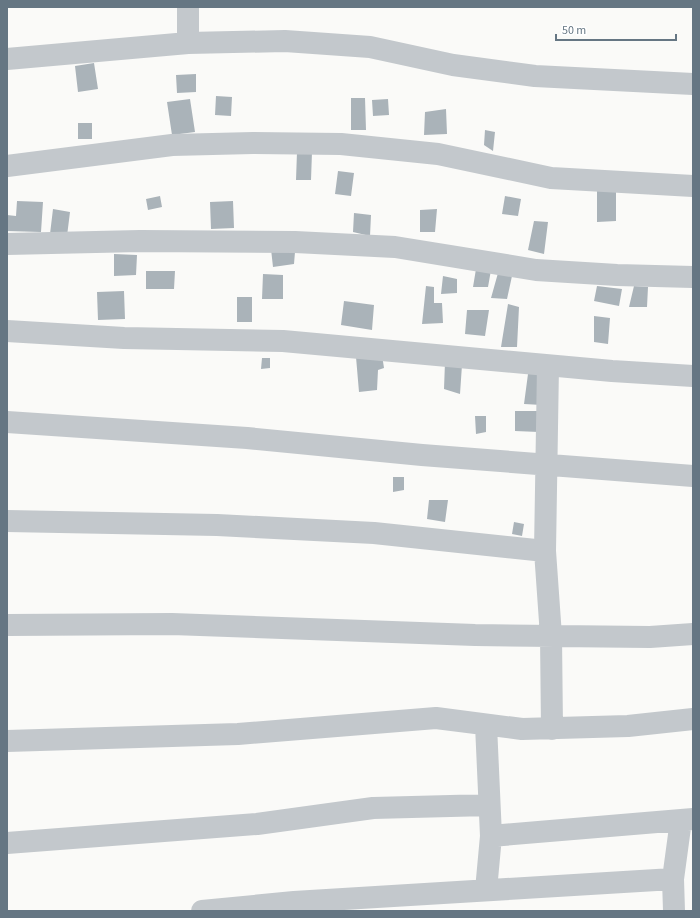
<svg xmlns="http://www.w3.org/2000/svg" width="700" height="918" font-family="'Source Sans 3',sans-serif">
<rect width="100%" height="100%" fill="#fafaf8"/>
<path fill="#aab3b9" d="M 94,63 L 98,89 L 78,92 L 75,66 Z
M 196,74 L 196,92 L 177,93 L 176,75 Z
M 216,96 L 232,97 L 231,116 L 215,115 Z
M 351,98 L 365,98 L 366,130 L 351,130 Z
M 190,99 L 195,132 L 172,135 L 167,102 Z
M 388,99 L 389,115 L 373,116 L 372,100 Z
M 446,109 L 447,134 L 424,135 L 425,112 Z
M 78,123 L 92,123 L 92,139 L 78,139 Z
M 485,130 L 495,132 L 493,151 L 484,145 Z
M 297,152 L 312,152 L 311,180 L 296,180 Z
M 338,171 L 354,173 L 351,196 L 335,194 Z
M 597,186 L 616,188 L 616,221 L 597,222 Z
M 160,196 L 162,207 L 148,210 L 146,199 Z
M 505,196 L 521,199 L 518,216 L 502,214 Z
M 17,201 L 43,202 L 41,232 L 7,231 L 7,215 L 16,216 Z
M 233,201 L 234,228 L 211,229 L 210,202 Z
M 53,209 L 70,212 L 67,236 L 50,234 Z
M 437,209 L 435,232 L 420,232 L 420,210 Z
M 354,213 L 371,215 L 370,236 L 353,232 Z
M 534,221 L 548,222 L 544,254 L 528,250 Z
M 271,249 L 295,252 L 294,264 L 273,267 Z
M 114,254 L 137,255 L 136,275 L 114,276 Z
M 476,269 L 491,270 L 488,287 L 473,287 Z
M 146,271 L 175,271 L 174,289 L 146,289 Z
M 498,273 L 512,276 L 507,299 L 491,298 Z
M 263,274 L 283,275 L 283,299 L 262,299 Z
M 443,276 L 457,279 L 457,293 L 441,294 Z
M 426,286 L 434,287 L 434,303 L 442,303 L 443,323 L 422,324 Z
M 597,286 L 622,289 L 619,306 L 594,301 Z
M 634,286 L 648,287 L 647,307 L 629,307 Z
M 124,291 L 125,319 L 98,320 L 97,292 Z
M 237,297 L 252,297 L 252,322 L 237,322 Z
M 344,301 L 374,305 L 372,330 L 341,325 Z
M 508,304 L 519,307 L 517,347 L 501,347 Z
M 467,310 L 489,310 L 485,336 L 465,334 Z
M 594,316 L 610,318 L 608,344 L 594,342 Z
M 382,355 L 384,368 L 378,370 L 377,390 L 359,392 L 356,357 Z
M 262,358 L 270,358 L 270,368 L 261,369 Z
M 445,362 L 462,365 L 460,394 L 444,389 Z
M 544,371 L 542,405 L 524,404 L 528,374 Z
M 515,411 L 538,411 L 539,432 L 515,431 Z
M 475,416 L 486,416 L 486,432 L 476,434 Z
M 393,477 L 404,477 L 404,490 L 393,492 Z
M 429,500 L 448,500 L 445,522 L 427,519 Z
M 514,522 L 524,524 L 522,536 L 512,534 Z"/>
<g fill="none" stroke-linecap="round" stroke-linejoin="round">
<path stroke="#c3c8cc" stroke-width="22" d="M 188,43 L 188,7
M 7,59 L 188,43 L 285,41 L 370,47 L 453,65 L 535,76 L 693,84
M 7,166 L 172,145 L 253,143 L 341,144 L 438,154 L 551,178 L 693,186
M 7,244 L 140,241 L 295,242 L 395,247 L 536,270 L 617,275 L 693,277
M 7,331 L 124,338 L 283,341 L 612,371 L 693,376
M 7,422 L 247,438 L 422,455 L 693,476
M 7,521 L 217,525 L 374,533 L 545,551 L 551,636 L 552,729
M 545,551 L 548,366
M 7,625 L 172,624 L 475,635 L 650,637 L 693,634
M 7,741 L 238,734 L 436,718 L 522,729 L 628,726 L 693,719
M 491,836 L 693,819
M 7,843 L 257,824 L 373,808 L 489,805
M 486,890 L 491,836 L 486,725
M 202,911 L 294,902 L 673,879
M 674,911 L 673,879 L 681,820"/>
</g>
<rect width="700" height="918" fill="none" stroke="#657683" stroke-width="16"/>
<path d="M556 34v6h120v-6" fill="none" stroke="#657683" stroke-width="2"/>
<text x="562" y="34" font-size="12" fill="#657683" stroke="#ffffff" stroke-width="3" paint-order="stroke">50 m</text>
</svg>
